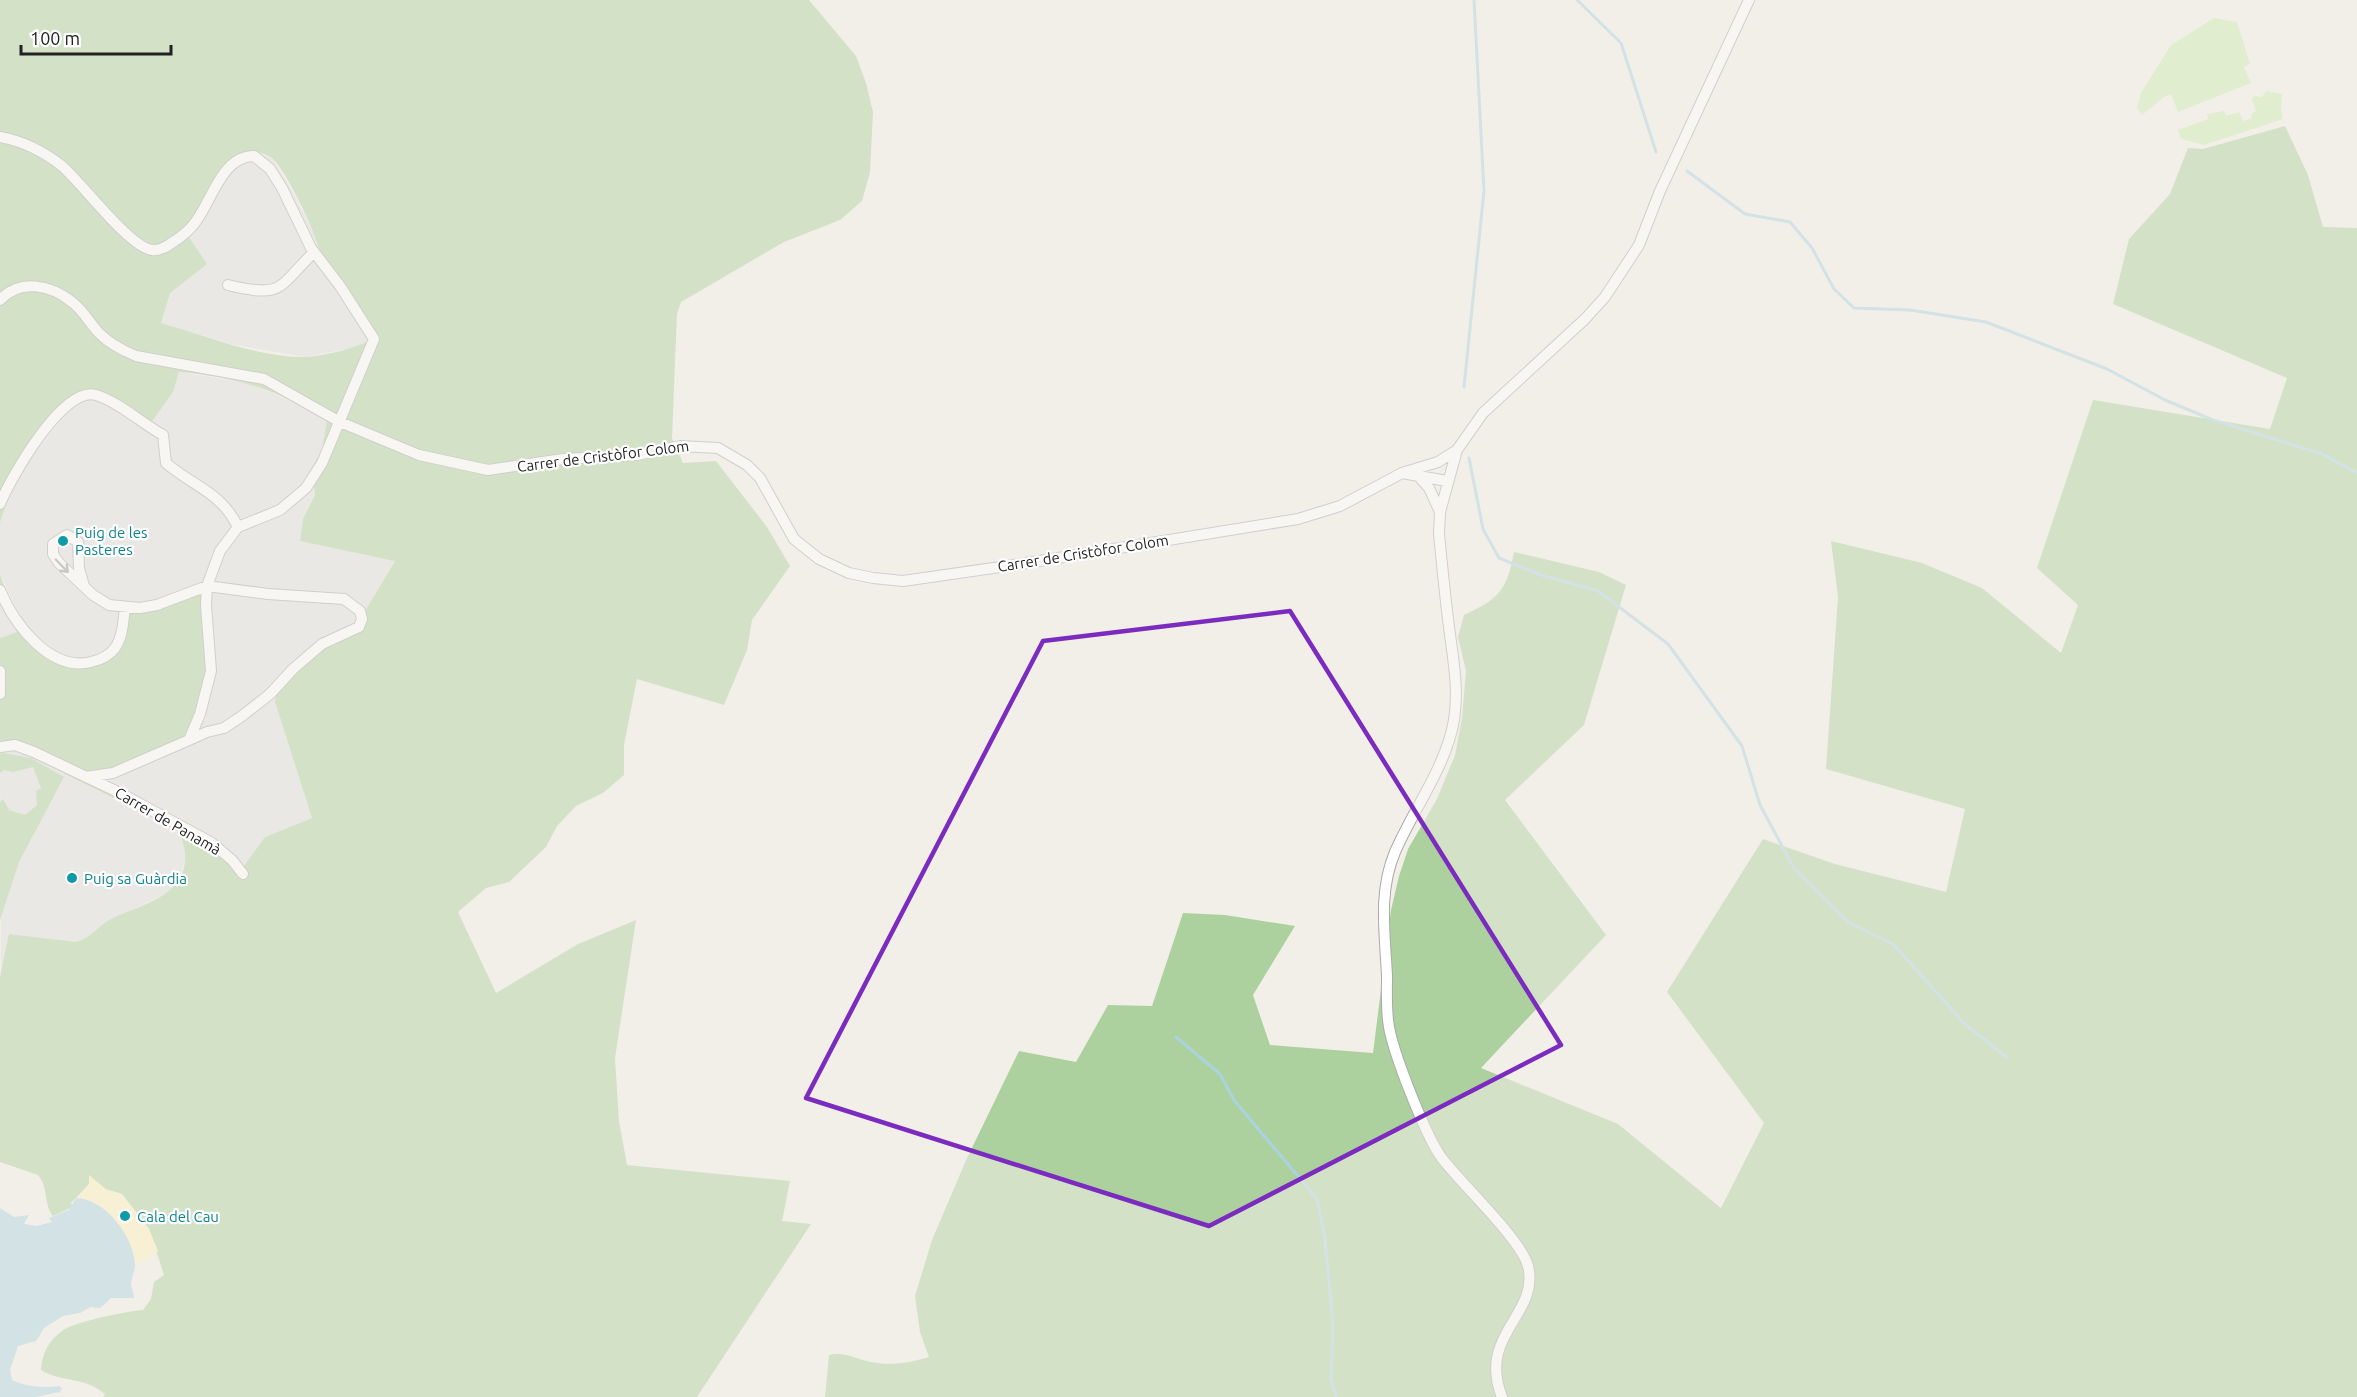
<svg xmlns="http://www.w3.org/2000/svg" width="2357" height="1397" font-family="Ubuntu,sans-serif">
<rect width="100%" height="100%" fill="#f2efe9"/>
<path fill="#e0dfdf" d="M 254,151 L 272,158 L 292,190 L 315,235 L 319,249 L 379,337 L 352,348 L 305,357 L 231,344 L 161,323 L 170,293 L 206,264 L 186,234 L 226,170 Z
M 179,372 L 241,382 L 273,393 L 324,417 L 328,423 L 314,487 L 315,495 L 303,519 L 300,541 L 395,560 L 365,611 L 275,702 L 312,818 L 265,837 L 243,867 L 221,842 L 104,780 L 178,750 L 215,647 L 209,607 L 181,592 L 148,603 L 121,602 L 112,647 L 99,656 L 80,660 L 59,654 L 35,636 L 23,622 L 0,574 L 0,523 L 6,500 L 25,466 L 70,408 L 88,398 L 101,402 L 146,430 L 173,392 Z
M 0,603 L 17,632 L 0,638 Z
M 17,750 L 174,828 L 179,833 L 185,847 L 185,859 L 179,882 L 171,891 L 108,921 L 84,940 L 76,942 L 10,934 L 1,977 L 0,751 Z"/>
<path fill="#cdebb0" d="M 2214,18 L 2237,22 L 2250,64 L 2244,67 L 2251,83 L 2178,112 L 2171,94 L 2164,97 L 2142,115 L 2137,108 L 2141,93 L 2171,45 Z
M 2266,91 L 2282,94 L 2281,110 L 2283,119 L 2204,145 L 2181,139 L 2178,130 L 2208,119 L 2207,114 L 2224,111 L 2226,116 L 2239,112 L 2243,121 L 2252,118 L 2251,114 L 2256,111 L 2252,99 L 2254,96 L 2262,97 Z"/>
<path fill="#add19e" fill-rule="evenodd" d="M 0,0 L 809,0 L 856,56 L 866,83 L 873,112 L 870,172 L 862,201 L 840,220 L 784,242 L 681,302 L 677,314 L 672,438 L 683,463 L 716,461 L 767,527 L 790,566 L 752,620 L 747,650 L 724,705 L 637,679 L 624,745 L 624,775 L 603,793 L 576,806 L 557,826 L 546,847 L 509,882 L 486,888 L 458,912 L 496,993 L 578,944 L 636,920 L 615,1058 L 619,1121 L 627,1165 L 790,1181 L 782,1221 L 811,1224 L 697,1397 L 103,1397 L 105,1394 C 84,1376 62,1383 41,1370 C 42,1354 48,1341 62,1331 C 73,1322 128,1311 143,1310 L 151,1299 L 154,1282 L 164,1275 L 149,1229 L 122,1194 L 89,1184 L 71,1203 L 73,1207 L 53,1216 C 43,1203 49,1188 38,1175 L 0,1162 L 0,977 L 9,934 L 76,942 C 91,938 98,926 111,919 C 142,904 188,896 185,853 C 184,843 181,835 174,828 L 25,754 L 17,750 L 0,751 L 0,638 L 17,632 L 0,603 L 0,574 C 12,612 39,655 82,659 C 94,660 107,653 113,642 C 119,632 119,614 121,601 L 148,603 L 213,586 C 207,618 220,648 213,679 C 208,701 189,729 178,750 L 105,780 L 221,842 L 243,867 L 265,837 L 312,818 L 275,702 L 279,679 L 351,627 L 365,611 L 395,561 L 300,541 L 303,519 L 315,495 L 314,487 L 306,478 L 322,450 L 327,420 C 284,391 230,376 179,372 L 173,392 L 146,430 L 101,402 C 95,399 90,397 83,400 C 53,409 7,493 0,523 ZM 254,151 C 260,153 267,154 272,158 C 287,172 314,229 319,249 L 379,337 C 356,347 330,356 304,357 C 256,357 207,336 161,323 L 170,293 L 207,264 L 186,233 L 235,161 Z
M 2285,126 L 2308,175 L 2323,227 L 2357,228 L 2357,1397 L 825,1397 L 829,1355 C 846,1351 855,1359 871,1362 C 892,1366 909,1363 929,1357 L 920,1332 L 915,1296 L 932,1240 L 967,1158 L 1019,1051 L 1076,1062 L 1108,1005 L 1152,1006 L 1183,913 L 1225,915 L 1295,926 L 1253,995 L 1270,1045 L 1373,1053 L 1391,910 L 1399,876 L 1408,849 L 1437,799 L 1455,755 L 1462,718 L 1466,671 L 1458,637 L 1464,615 C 1499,599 1507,590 1514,552 L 1599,572 L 1626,585 L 1584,725 L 1505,800 L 1606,935 L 1481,1068 L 1618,1124 L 1721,1208 L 1764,1123 L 1667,992 L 1763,839 L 1835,864 L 1946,892 L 1965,809 L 1826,769 L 1838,597 L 1831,541 L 1922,563 L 1982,588 L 2061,653 L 2078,605 L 2037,568 L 2093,400 L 2270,429 L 2287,378 L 2113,304 L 2129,239 L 2170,194 L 2188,148 L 2203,149 Z
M 3,753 L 31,758 L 64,777 L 19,862 L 0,920 L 0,802 L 3,799 L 9,810 L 25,815 L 37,805 L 36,791 L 41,788 L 33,767 L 13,772 L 4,770 L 0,773 L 0,754 Z"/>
<path fill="#fff1ba" d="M 89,1175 L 107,1190 L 122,1194 L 149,1229 L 158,1251 L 143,1262 L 135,1264 C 127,1237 110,1199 77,1198 L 89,1184 Z"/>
<path fill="#aad3df" d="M 76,1198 C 106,1199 134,1237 135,1265 C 135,1272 131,1278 131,1284 C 131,1288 134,1293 134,1298 L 111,1298 L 100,1308 L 90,1307 L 80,1313 L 63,1316 L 44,1328 L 36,1341 L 18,1346 L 10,1370 L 12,1380 C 27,1387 43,1388 59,1386 L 62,1388 L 60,1392 L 35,1397 L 0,1397 L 0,1208 L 14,1217 L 29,1215 L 24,1224 L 37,1226 L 52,1222 L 49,1218 L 69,1210 Z"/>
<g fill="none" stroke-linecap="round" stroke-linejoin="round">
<path stroke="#aad3df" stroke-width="3" d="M 1577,0 L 1621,43 L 1656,152
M 1687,171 L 1745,214 L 1790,222 L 1812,248 L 1834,289 L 1854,308 L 1910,310 L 1986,322 L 2107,369 L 2165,400 L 2213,420 L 2322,454 L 2357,473
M 1464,387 L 1484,191 L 1474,0
M 1469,458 L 1483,529 L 1499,558 L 1541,575 L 1598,591 L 1668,644 L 1742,746 L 1760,805 L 1794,868 L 1848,922 L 1893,944 L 1965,1024 L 2006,1057
M 1176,1037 L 1220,1074 L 1234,1100 L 1317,1199 L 1325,1239 L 1333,1325 L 1331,1379 L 1336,1397"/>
<g stroke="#a9a9a9" stroke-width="12">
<path id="minor" d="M 0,137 C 22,141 44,152 62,166 C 82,183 129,247 152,250 C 159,251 168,246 173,242 C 181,237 188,232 194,224 C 212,202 221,156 254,156 L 270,169 L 282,188 L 311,248 L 340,286 L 374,339 L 322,463 L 306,488 L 280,510 L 238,527 L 220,551 L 207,586 L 206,605 L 211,671 L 200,714 L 189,740 L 113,773 L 86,777
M 228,285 C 283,298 277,289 314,252
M 0,300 C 20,278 51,285 72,302 C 84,311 90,324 100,334 C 109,343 124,351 136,356 L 264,379 L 340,422 L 419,455 L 488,470 L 563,459 L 637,455 L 680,446 L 718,448 L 747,465 L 760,478 L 794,539 L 819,559 L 849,573 L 873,578 L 903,581 L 1021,564 L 1298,519 L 1340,506 L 1402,473 L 1438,462 L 1457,450 L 1483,413 L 1585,319 L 1605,297 L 1639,245 L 1660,191 L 1749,0
M 1457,450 L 1440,512 L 1439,534 C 1442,565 1445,596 1449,627 C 1453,658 1459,689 1454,720 C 1446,767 1414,808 1395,852 C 1378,892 1385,934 1387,976 C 1387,993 1386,1011 1389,1027 C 1394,1055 1425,1134 1441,1157 C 1461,1184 1521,1239 1528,1266 C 1540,1315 1477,1334 1502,1397
M 1402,473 L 1447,481
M 1420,478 L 1429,488 L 1440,512
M 0,504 C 10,479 63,385 96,395 C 117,401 143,424 163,435 L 166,463 C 194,487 221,492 238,527
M 84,586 L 79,568 L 78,542 L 67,535 L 53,544 L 53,554 L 59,563 L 93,595 L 109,605 L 140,608 L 157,605 L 207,586 L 268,594 L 344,599 L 360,611 L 362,619 L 359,627 L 322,644 L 293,669 L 270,694 L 242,716 L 224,728 L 207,732 L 189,740
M 0,590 C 14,624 50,672 91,662 C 100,660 109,656 115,648 C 123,637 123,621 125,608
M 0,671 L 0,694
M 0,747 L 15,745 L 34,752 L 120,793 L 212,843 L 232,860 L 243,874"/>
</g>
<use href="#minor" stroke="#fff" stroke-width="10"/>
</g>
<defs><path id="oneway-shaft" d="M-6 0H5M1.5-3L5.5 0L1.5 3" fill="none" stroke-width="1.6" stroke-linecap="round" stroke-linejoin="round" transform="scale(1.5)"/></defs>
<use stroke="#9c9c9c" href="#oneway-shaft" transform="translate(62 566) rotate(46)"/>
<path d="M0 0H2357V1397H0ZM 1290,611 L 1561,1045 L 1209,1226 L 806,1098 L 1043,641 Z" fill="#f2efe9" fill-opacity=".55" fill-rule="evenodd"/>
<path fill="none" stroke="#7b2cbf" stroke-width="4.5" stroke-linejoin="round" d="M 1290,611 L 1561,1045 L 1209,1226 L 806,1098 L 1043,641 Z"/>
<g fill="#0f9aa8" stroke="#fff" stroke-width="2">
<circle cx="63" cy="541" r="6"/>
<circle cx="72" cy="878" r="6"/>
<circle cx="125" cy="1216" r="6"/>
</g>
<g text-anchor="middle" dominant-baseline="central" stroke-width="4.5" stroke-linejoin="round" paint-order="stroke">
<g font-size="15" fill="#222" stroke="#fff">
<text transform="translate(603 456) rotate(-7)">Carrer de Cristòfor Colom</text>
<text transform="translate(1083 553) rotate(-9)">Carrer de Cristòfor Colom</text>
<text transform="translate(168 821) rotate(30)">Carrer de Panamà</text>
</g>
<g font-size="15" fill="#0d838f" stroke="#fff" text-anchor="start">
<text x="75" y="532">Puig de les<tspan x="75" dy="17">Pasteres</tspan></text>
<text x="84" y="878">Puig sa Guàrdia</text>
<text x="137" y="1216">Cala del Cau</text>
</g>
</g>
<path d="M21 45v9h150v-9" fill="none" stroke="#222222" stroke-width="3"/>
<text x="30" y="45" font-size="18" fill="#222222" stroke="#ffffff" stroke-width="4.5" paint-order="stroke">100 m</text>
</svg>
